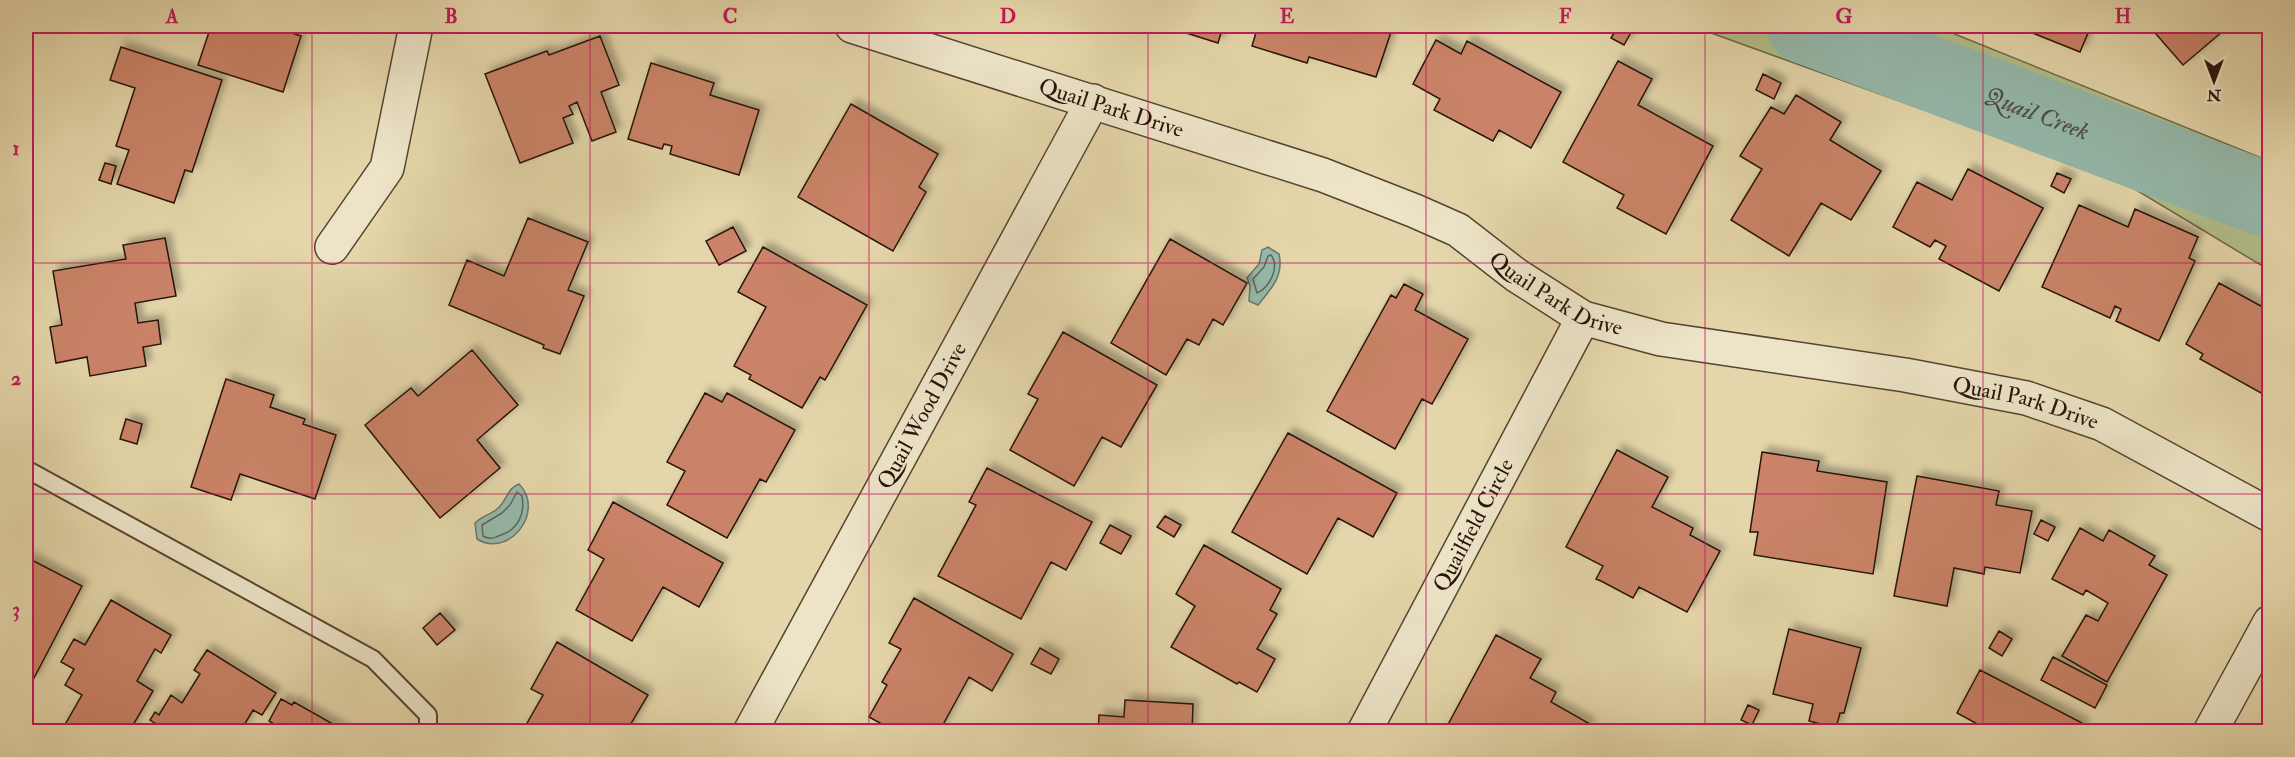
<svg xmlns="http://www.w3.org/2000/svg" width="2295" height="757" font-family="'IM FELL Double Pica',serif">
<defs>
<filter id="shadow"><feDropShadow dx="5.5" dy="-5.5" stdDeviation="3" flood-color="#0004"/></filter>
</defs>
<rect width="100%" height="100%" fill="#e4d6aa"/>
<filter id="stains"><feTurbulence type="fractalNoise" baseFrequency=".00333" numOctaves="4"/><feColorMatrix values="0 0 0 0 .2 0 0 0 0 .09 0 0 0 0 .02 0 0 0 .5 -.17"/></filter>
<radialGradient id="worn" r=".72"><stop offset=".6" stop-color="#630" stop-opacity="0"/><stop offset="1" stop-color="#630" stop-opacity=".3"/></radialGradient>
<path fill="#b3be8a" stroke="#6d6849" stroke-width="1.5" d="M 1692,26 L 1935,26 L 2269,161 L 2269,270 L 2123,182 Z"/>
<path fill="#95b9ab" stroke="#69776a" stroke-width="1.5" d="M 1268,247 L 1279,254 C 1284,276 1271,289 1258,305 L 1249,301 L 1250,286 L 1247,278 L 1259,264 L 1262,250 Z
M 519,484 C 546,511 509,559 477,539 L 475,523 C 482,516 490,515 497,509 C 507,501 507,488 519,484 Z"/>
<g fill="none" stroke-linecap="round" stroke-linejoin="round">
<path stroke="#5e665a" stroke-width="1.5" d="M 1271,255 C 1280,267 1270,287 1257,293 L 1253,279 L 1264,267 L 1268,256 Z
M 517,492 L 522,496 C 525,513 519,529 501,535 C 494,538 490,540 483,536 L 482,525 L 502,513 L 510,505 Z"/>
<path stroke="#95b9ab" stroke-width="75" id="s1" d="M 1804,26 L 2270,201"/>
</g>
<path fill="#ca8368" stroke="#271308" stroke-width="1.5" filter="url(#shadow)" d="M 211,26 L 270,26 L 301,36 L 283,92 L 198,65 Z
M 1164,26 L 1223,26 L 1218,43 Z
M 1258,26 L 1393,26 L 1376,77 L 1309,57 L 1307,63 L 1252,46 Z
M 1618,26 L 1634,27 L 1624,45 L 1611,38 Z
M 2015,26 L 2091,26 L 2080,52 Z
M 2149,26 L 2229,26 L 2183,65 Z
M 600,36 L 619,85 L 601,92 L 616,132 L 592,141 L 577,102 L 569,106 L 573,114 L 563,118 L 573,143 L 520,163 L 485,74 L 547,51 L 549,55 Z
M 1436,40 L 1461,54 L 1467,41 L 1561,92 L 1531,148 L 1499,130 L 1493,141 L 1434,110 L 1440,99 L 1413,84 Z
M 121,47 L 222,80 L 192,172 L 185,170 L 174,203 L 117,184 L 129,150 L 116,146 L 135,88 L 110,80 Z
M 1618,61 L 1652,79 L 1638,105 L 1713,146 L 1666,234 L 1617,208 L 1624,195 L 1563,162 Z
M 651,63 L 714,83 L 710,95 L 759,110 L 739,175 L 670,154 L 672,146 L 664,144 L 662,149 L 628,139 Z
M 1763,74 L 1781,83 L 1774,99 L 1756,90 Z
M 1796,95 L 1841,122 L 1830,140 L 1881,171 L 1851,220 L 1821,203 L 1789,256 L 1731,220 L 1762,169 L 1740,156 L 1771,107 L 1784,114 Z
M 851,104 L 938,154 L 919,187 L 926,192 L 893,251 L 798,197 Z
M 105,163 L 116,166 L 111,184 L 99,180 Z
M 1968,169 L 2043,208 L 1999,291 L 1939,259 L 1946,246 L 1935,240 L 1930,247 L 1893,227 L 1917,182 L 1952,200 Z
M 2057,173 L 2071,179 L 2064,193 L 2051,186 Z
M 2079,205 L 2128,227 L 2135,209 L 2198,237 L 2189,258 L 2195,261 L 2159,341 L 2116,321 L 2121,309 L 2115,306 L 2110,318 L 2042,287 Z
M 528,218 L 588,242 L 568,290 L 584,296 L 560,354 L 543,348 L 544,345 L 449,305 L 467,260 L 504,276 Z
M 733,227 L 746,251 L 719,265 L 706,241 Z
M 165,238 L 176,296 L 135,303 L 138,323 L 158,320 L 161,344 L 143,347 L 146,366 L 90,376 L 87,357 L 56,363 L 50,327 L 62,325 L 53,271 L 126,259 L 123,245 Z
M 1170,239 L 1247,283 L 1223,325 L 1213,319 L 1199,345 L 1187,339 L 1166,375 L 1111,343 Z
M 763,247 L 867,305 L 825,380 L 820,377 L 802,408 L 749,379 L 751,375 L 734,366 L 766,307 L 738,292 Z
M 2219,283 L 2270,311 L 2270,398 L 2200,359 L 2203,354 L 2186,344 Z
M 1404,284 L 1423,294 L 1415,310 L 1468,339 L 1432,404 L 1422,399 L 1395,449 L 1327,411 L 1391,295 L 1396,298 Z
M 1063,332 L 1157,385 L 1121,447 L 1102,437 L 1074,486 L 1010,450 L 1038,399 L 1028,394 Z
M 472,350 L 518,405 L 477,440 L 500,468 L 440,518 L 365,425 L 411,388 L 418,396 Z
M 226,379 L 274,395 L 270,407 L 305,419 L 303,424 L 336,435 L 315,499 L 240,474 L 231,500 L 191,487 Z
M 705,393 L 722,402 L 727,393 L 795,430 L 766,482 L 760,479 L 727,538 L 667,505 L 685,471 L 667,462 Z
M 126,419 L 142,424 L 137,444 L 120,439 Z
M 1288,433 L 1397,493 L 1373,537 L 1338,518 L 1307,574 L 1232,532 Z
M 1617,450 L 1668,477 L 1652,507 L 1693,528 L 1690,535 L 1720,551 L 1687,612 L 1639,587 L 1633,598 L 1601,581 L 1596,579 L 1603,566 L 1566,547 Z
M 1762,452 L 1819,461 L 1817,471 L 1887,482 L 1873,574 L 1754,555 L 1758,532 L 1750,532 Z
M 987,468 L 1092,522 L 1066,570 L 1051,562 L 1021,619 L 938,576 L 976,505 L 969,502 Z
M 1917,476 L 1999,491 L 1996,505 L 2032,511 L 2020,573 L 1985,567 L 1984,574 L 1954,568 L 1947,606 L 1894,596 Z
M 613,502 L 723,563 L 699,607 L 663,587 L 632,641 L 576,610 L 604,559 L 588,550 Z
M 1165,516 L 1181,525 L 1174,537 L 1157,527 Z
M 2041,520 L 2055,527 L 2048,541 L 2034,534 Z
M 1110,525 L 1131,536 L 1121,554 L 1100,543 Z
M 2080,528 L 2103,541 L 2109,530 L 2155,556 L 2149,565 L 2167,575 L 2107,682 L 2062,656 L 2086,615 L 2098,621 L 2108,603 L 2086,590 L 2083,595 L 2052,579 Z
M 1204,545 L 1281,589 L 1270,610 L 1277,614 L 1257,649 L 1275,659 L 1257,692 L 1239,682 L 1237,684 L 1171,647 L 1195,606 L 1176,594 Z
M 26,557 L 82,586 L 33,680 L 26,676 Z
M 914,598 L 1013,654 L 992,691 L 969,677 L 939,732 L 896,732 L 869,717 L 887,685 L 882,682 L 901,649 L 889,643 Z
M 111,600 L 171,635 L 161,653 L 155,649 L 137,681 L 153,691 L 129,732 L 69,732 L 63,728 L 82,695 L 65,685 L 74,669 L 61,662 L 74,639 L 85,645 Z
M 440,613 L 455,630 L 437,645 L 423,628 Z
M 1789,629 L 1861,648 L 1844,713 L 1840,713 L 1836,728 L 1809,721 L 1813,704 L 1773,694 Z
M 1999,631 L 2012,639 L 2002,656 L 1989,648 Z
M 1496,635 L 1541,659 L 1530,678 L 1556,692 L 1551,702 L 1590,724 L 1586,732 L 1444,732 Z
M 557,642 L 648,695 L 626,732 L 522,732 L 543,695 L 531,689 Z
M 1040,648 L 1059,659 L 1051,674 L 1031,664 Z
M 207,650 L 276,693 L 262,715 L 253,710 L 240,732 L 152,732 L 156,724 L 150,720 L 155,712 L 159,715 L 171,695 L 182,703 L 200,674 L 194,670 Z
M 2053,657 L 2107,685 L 2095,708 L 2041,680 Z
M 1980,670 L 2084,724 L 2080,732 L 1992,732 L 1957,713 Z
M 281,699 L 292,705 L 294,702 L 347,732 L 276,732 L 279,727 L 269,721 Z
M 1125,700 L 1193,704 L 1192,732 L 1098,732 L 1099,715 L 1124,717 Z
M 1748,705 L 1759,710 L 1752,725 L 1741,720 Z"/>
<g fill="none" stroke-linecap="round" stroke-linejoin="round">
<g stroke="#564430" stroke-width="20">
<path id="service" d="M 26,469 L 373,659 L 428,715 L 428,732"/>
</g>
<g stroke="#564430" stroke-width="36">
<g id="minor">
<path id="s2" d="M 852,26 L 1323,175 L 1415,211 L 1458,230 L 1516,275 L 1583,318 L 1661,339 L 1905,375 L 2026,398 L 2102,424 L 2270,515"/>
<path d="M 332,247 L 387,168 L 416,26"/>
<path id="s3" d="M 750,732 L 1093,101"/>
<path id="s4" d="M 1364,732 L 1583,318"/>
</g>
</g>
<g stroke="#564430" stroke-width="36">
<path id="tertiary" d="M 2210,732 L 2270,622"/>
</g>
<use href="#service" stroke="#ede4c8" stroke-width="16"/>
<use href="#minor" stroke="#ede4c8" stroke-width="33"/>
<use href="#tertiary" stroke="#ede4c8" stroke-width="33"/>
</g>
<path fill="none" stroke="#c2185b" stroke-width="1.5" stroke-opacity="0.55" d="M 312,26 L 312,732M 590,26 L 590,732M 869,26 L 869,732M 1148,26 L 1148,732M 1426,26 L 1426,732M 1705,26 L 1705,732M 1983,26 L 1983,732M 26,263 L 2270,263M 26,494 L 2270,494"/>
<g text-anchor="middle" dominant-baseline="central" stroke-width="4.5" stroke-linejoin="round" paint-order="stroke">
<g font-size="22" fill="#271308" stroke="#ede4c8">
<text stroke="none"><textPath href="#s2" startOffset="272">Quail Park Drive</textPath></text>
<text stroke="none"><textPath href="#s2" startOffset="758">Quail Park Drive</textPath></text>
<text stroke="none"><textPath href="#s2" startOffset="1244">Quail Park Drive</textPath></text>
<text stroke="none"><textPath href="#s3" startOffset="360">Quail Wood Drive</textPath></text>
<text stroke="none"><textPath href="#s4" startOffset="234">Quailfield Circle</textPath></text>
</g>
<g font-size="24" font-style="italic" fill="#4e4d41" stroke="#ede4c8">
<text stroke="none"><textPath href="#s1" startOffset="249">Quail Creek</textPath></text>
</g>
</g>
<rect width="2295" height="757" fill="none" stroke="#e4d6aa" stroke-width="66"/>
<g transform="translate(2214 81) rotate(180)" stroke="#ede4c8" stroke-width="4.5" paint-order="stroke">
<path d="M0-4.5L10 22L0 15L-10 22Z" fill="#271308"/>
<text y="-9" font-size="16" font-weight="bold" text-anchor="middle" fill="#271308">N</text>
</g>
<rect x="33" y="33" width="2229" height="691" fill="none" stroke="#c2185b" stroke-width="2"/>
<g font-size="20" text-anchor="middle" font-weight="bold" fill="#c2185b">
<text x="172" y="23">A</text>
<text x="451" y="23">B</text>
<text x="730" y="23">C</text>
<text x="1008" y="23">D</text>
<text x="1287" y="23">E</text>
<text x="1565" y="23">F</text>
<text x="1844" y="23">G</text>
<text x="2123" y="23">H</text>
<text x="16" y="155">1</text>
<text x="16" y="385">2</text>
<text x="16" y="616">3</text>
</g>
<rect width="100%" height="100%" filter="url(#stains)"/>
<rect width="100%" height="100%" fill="url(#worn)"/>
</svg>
